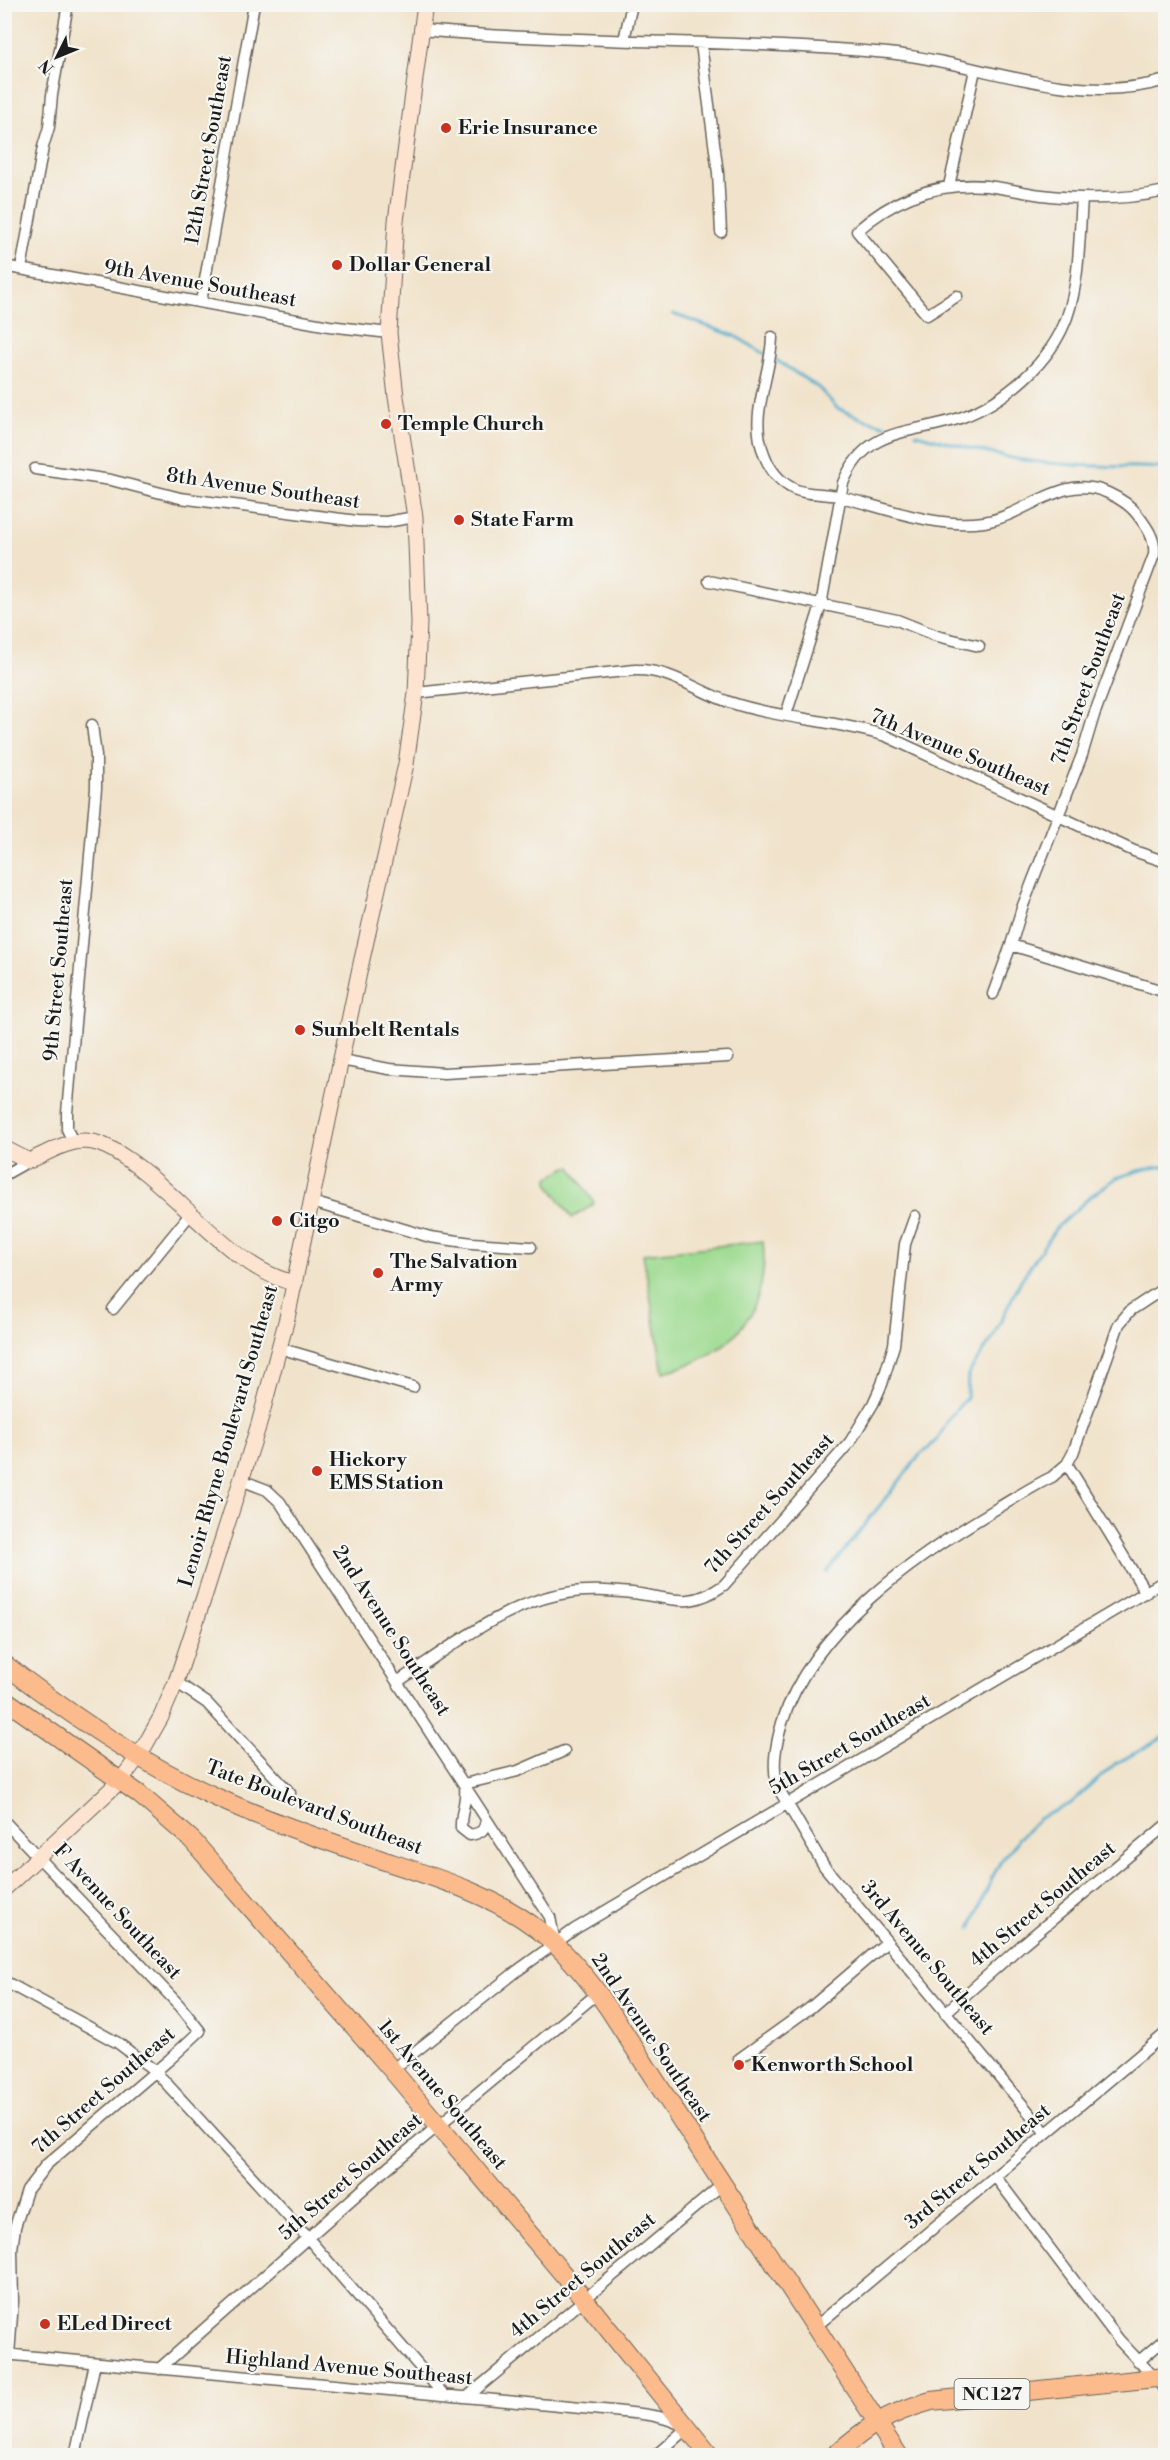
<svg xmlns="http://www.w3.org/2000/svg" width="1170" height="2460" font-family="'Libre Bodoni',serif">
<rect width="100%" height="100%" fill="#f6f6f2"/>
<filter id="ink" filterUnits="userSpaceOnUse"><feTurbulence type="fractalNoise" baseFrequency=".0167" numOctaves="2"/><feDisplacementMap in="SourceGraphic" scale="12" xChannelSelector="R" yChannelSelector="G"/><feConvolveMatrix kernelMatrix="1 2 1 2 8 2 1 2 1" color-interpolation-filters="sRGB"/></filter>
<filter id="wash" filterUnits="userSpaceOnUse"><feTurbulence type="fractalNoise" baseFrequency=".008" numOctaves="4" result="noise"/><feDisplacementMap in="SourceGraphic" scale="24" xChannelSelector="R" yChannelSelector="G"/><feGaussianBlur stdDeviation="1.35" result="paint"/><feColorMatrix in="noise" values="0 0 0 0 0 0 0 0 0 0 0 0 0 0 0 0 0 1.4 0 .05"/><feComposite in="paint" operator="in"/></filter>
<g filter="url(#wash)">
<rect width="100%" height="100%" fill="#f1e3cb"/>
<path fill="#9cda8f" stroke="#5c7b56" stroke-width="1.5" d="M 566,1167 L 571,1167 L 594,1202 L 593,1205 L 572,1218 L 548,1183 L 548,1178 Z
M 763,1241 C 770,1312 731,1357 663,1372 L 643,1254 Z"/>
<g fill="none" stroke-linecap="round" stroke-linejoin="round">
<path stroke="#4ba9c9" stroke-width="3" d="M 673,314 L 735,336 L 767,355
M 773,358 L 819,388 L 837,408 L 863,419 L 898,429
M 916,434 C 952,443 987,454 1023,460 C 1071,467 1118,466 1166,468
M 827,1572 L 920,1455 L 938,1439 L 950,1417 L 967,1397 L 968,1374 L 992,1339 L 1021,1280 L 1056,1228 L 1091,1196 L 1116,1178 L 1145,1169 L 1166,1166
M 1018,1839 L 1040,1818 L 1070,1804 L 1115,1764 L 1166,1736
M 971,1928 L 991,1880 L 1001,1861 L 1017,1842"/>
</g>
</g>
<g filter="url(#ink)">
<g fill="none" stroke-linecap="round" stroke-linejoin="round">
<g stroke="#676259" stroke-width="13">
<path id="street" d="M 421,30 C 576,44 733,39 888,53 C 981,62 1071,108 1166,80
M 624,40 L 632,4
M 701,44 L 718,173 L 721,232
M 949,186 L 975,70
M 4,266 L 329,326 L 389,333
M 21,269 L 43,147 L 49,127 L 52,95 L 68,4
M 957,296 L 927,315 L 857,231 C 894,198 938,182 987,186 C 1006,188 1024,193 1042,195 C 1083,200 1125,200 1166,191
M 201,302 L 254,4
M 772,337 C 771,377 748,415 764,454 C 769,468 779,481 792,488 C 804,495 823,493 837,496 C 884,507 934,529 984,522 C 1028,515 1062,472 1108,493 C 1119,498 1130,505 1137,514 C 1147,527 1156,539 1154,555 L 1094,715 L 1082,755 L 1022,908 L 1011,945 L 993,994
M 35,469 L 111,480 L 180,498 L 357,521 L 386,522 L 415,517
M 709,581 L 897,620 L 937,636 L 979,646
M 416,693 L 635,670 C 671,669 696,691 729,702 C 780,719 835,720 886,736 L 1134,851 L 1166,862
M 786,715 L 821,605 L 843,483 C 867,425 911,435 960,418 C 1005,402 1051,362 1067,317 C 1080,280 1079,237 1082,199
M 1011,945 L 1166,992
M 341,1060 L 389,1069 L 444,1073 L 728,1057
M 73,1142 L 67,1129 L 67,1113 L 96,788 L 96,756 L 92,725
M 4,1175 L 29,1161
M 312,1202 L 430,1237 L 472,1243 L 531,1247
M 113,1309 L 192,1212
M 279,1348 L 413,1387
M 1067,1464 L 1146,1593
M 241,1480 L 267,1490 L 280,1502 L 550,1917 L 555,1943
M 176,1682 L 207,1703 L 290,1793
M 397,1682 C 448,1649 506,1602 567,1593 C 588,1589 611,1591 632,1593 C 670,1597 688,1611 724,1585 L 850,1442 L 873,1404 L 882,1384 L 894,1345 L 905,1244 L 915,1216
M 464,1784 L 518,1771 L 564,1751
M 465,1787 C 467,1802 460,1813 461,1828 L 470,1835 C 481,1833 485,1831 486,1819
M 4,1821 L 180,2006 L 200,2031 L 170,2059 L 46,2165 L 27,2190 L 15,2227 L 12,2249 L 13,2301 L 9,2355
M 4,1981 L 118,2043 L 155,2071 L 307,2237 L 444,2395
M 945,2013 L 1023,1944 L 1166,1825
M 739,2059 L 810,2008 L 887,1942
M 392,2070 L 517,1971 L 575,1929 L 1166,1580
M 1046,2133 L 824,1866 L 777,1786 C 772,1764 776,1744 782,1723 C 812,1628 915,1557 996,1509 C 1015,1498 1033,1486 1052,1477 L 1067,1464 L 1073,1453 L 1119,1324 L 1131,1310 L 1166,1287
M 995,2176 L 1119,2340 L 1166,2390
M 814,2328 L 1166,2033
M 4,2354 L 613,2411 C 639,2414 664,2414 687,2428 L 655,2456
M 1138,2362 L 1166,2338
M 159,2369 L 379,2175 L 598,1993
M 467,2397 L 723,2184
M 75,2456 L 95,2363"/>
</g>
<g stroke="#676259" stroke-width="17">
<path id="secondary" d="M 4,1148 L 29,1161 C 47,1153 66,1141 85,1141 C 101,1142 114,1150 127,1159 C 180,1194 234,1271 295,1283
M 4,1889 L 121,1780 L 139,1756 L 161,1717 L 176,1682 L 205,1594 L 259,1424 L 287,1318 L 360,968 L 406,764 L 416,693 L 419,623 L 415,517 L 396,397 L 389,333 L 396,221 L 425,4"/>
</g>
<g stroke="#676259" stroke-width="20">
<path id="primary" d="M 4,1664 C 71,1715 143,1765 220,1799 C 273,1823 328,1841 382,1860 C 434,1877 491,1894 536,1928 C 565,1950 588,1978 609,2009 L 899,2456
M 4,1699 L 139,1794 L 192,1840 L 392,2070 L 584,2299 L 710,2456
M 834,2456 C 867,2426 888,2413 931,2401 L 1166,2377"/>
</g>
<use href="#street" stroke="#fff" stroke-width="10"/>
<use href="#secondary" stroke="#fde4d1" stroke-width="15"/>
<use href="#primary" stroke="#fbbb8d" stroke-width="18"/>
</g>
</g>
<g fill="#c8321e" stroke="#f6f6f2" stroke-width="2">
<circle cx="446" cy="128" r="6"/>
<circle cx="337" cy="265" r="6"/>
<circle cx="386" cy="424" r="6"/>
<circle cx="459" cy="520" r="6"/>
<circle cx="300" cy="1030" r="6"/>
<circle cx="277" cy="1221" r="6"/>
<circle cx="378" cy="1273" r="6"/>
<circle cx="317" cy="1471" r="6"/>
<circle cx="739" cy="2065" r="6"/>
<circle cx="45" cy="2324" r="6"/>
</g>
<g text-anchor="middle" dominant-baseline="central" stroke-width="4.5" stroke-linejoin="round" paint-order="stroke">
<rect fill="#f6f6f2" stroke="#5d5d5c" stroke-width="1.5" x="954.5" y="2379" width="75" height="30" rx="4.5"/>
<g font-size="18" font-weight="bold" fill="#1c1c1c">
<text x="992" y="2394">NC 127</text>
</g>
<g font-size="20" font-weight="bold" fill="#1c1c1c" stroke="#f6f6f2" text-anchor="start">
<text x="458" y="128">Erie Insurance</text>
<text x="349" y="265">Dollar General</text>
<text x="398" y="424">Temple Church</text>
<text x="471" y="520">State Farm</text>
<text x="312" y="1030">Sunbelt Rentals</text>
<text x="289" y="1221">Citgo</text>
<text x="390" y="1262">The Salvation<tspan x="390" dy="23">Army</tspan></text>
<text x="329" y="1460">Hickory<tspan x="329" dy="23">EMS Station</tspan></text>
<text x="751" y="2065">Kenworth School</text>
<text x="57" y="2324">ELed Direct</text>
</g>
<g font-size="20" fill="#1c1c1c" stroke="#f6f6f2">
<text transform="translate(209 150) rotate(-80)">12th Street Southeast</text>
<text transform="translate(200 284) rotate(10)">9th Avenue Southeast</text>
<text transform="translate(263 489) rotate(8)">8th Avenue Southeast</text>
<text transform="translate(1089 679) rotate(-70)">7th Street Southeast</text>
<text transform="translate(960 753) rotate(23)">7th Avenue Southeast</text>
<text transform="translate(59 970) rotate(-85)">9th Street Southeast</text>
<text transform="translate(229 1436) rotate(-74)">Lenoir Rhyne Boulevard Southeast</text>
<text transform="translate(770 1504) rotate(-48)">7th Street Southeast</text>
<text transform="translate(391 1631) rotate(57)">2nd Avenue Southeast</text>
<text transform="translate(850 1745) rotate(-30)">5th Street Southeast</text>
<text transform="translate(314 1808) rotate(21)">Tate Boulevard Southeast</text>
<text transform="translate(1043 1905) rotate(-40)">4th Street Southeast</text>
<text transform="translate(117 1912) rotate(47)">F Avenue Southeast</text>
<text transform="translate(927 1958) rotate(50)">3rd Avenue Southeast</text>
<text transform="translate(651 2038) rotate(56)">2nd Avenue Southeast</text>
<text transform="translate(104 2091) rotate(-41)">7th Street Southeast</text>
<text transform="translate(442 2095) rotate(50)">1st Avenue Southeast</text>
<text transform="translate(978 2167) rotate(-40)">3rd Street Southeast</text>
<text transform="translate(351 2177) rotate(-41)">5th Street Southeast</text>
<text transform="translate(583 2276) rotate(-40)">4th Street Southeast</text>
<text transform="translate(349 2368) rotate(5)">Highland Avenue Southeast</text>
</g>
</g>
<rect width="1170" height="2460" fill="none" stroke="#f6f6f2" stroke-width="24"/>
<g transform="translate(57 57) rotate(227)" stroke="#f6f6f2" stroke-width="4.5" paint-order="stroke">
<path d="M0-4.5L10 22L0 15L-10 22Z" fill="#1c1c1c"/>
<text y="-9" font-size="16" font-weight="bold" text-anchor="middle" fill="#1c1c1c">N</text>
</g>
</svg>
